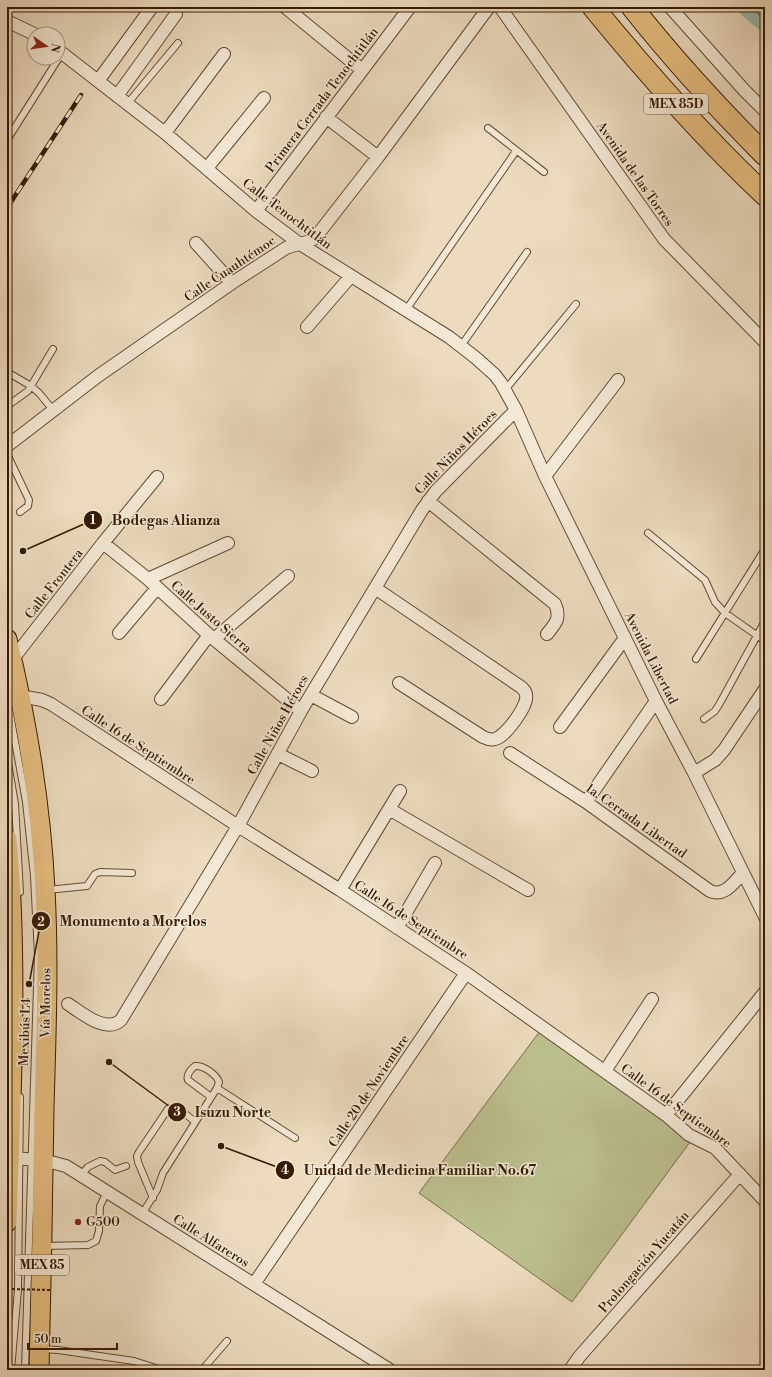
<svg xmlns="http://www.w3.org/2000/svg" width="772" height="1377" font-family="'Libre Bodoni',serif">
<rect width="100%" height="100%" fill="#ecdbbf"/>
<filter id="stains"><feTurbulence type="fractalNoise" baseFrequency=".005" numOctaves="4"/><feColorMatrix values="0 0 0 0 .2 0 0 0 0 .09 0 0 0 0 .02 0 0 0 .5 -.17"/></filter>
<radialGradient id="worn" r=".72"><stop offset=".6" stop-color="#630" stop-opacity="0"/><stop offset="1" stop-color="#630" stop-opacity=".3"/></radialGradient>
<path fill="#bcbf8f" stroke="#7a6c49" d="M 540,1031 L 693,1138 L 572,1302 L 419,1193 Z"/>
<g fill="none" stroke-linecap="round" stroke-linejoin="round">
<path stroke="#99bbaf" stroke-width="21" d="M 748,7 L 765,21"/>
<g stroke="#644a32" stroke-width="8">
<path id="service" d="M 127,104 L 178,43
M 488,128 L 544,172
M 7,140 L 62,53
M 406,310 L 516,151
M 461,346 L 527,252
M 7,372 L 31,386 L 39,393 L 53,410
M 505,390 L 576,304
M 7,406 L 28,391 L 53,349
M 7,454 L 29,500 L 28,506 L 20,512
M 7,519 L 8,519
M 648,533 L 705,580 L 715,602 L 725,613 L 765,641
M 696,659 L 765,549
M 7,697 L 26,802 L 34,876 L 38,955 L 25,1370
M 704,719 L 715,711 L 720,703 L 765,621
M 7,757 L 15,804 L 20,892
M 47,890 L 87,886 L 95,874 L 100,872 L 132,873
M 211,1097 L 188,1080 C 186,1075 191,1069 195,1066 C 203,1065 216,1074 219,1082 L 217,1088 L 295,1138
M 81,1175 L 88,1167 L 100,1161 L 105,1162 L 115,1170 L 126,1166
M 153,1198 L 138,1162 L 137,1156 L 139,1152 L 168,1109 C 177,1105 188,1116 195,1122
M 142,1214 L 157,1190 L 163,1173 L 217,1088
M 44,1246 L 88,1245 L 96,1241 L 99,1231 L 100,1206 L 107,1192
M 41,1349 L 58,1350 L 134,1361 L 162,1370
M 11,1370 L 18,1290 L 20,1097
M 202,1370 L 227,1341"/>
</g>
<g stroke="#644a32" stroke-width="14">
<path id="minor" d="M 285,7 L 362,70
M 500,7 L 664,239 L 765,342
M 670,7 L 744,90 L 765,111
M 761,7 L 765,11
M 7,21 L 34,34
M 58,50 L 165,133 L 256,211 L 300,244 L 449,337 L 476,358 L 495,375 L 501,383 L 516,410 L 545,476 L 656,701 L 694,773 L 765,917
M 98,81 L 152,7
M 117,96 L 176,14
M 326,117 L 378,157
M 165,133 L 224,54
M 207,168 L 264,98
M 256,211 L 410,7
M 196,243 L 232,283
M 307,327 L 351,276
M 7,446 L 98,376 L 232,283 L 286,248 C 296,244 306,244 315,238 L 378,157 L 489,7
M 545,476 L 618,380
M 428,501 L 555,604 C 561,618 556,623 547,634
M 103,543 L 148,579 L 209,635 L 301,711
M 148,579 L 228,543
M 375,588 L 521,687 C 523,689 526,691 526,695 C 529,705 505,737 495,739 C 491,740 487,739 483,737 L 399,683
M 119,633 L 157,588
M 214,639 L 288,576
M 12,660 L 103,543 L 157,477
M 311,695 L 352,717
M 20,696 L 42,700 L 51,704 L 238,826 L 340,890 L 466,973 L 666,1115 L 689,1135 L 715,1148 L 764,1200
M 161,699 L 209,635
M 560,727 L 625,638
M 510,753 L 586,802 L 710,891 C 725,897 733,883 743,873
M 278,754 L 312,771
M 694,773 L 715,760 L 724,750 L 765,689
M 586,802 L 656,701
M 389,809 L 528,890
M 340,890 L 400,791
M 397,928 L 435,863
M 68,1004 C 82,1013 106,1034 121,1020 L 238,826 L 301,711 L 422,510 L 436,491 L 516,410
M 605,1071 L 652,999
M 666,1115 L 765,992
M 9,1158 L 43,1160 L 66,1166 L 390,1370
M 254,1284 L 466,973
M 570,1370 L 579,1357 L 740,1174"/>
</g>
<g stroke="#371a03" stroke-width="21">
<path id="primary" d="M 7,639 C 27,721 41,806 45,890 C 49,963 46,1036 44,1108 C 43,1195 41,1283 39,1370
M 7,839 C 18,966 11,1094 7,1222"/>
</g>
<g stroke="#371a03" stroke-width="23">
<path id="motorway" d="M 593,7 C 647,73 703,137 765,195
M 632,7 C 673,59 718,108 765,155"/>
</g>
<use href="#service" stroke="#f3e8d5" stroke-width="6"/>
<use href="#minor" stroke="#f3e8d5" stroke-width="12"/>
<use href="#primary" stroke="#e6be80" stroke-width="19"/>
<use href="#motorway" stroke="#e6be80" stroke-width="21"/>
<g stroke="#371a03" stroke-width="4.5">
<path id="rail" d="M 7,208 L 81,95"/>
</g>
<use href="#rail" stroke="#f3e8d5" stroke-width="3" stroke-dasharray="9" stroke-linecap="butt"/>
<path stroke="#371a03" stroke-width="2" stroke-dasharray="3 2" stroke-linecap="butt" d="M 7,1289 L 52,1290"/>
</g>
<circle fill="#8f2418" stroke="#f3e8d5" stroke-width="1.5" cx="78" cy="1222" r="4"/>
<g text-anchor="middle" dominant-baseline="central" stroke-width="3" stroke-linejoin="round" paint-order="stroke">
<g fill="#f3e8d5" stroke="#6f5842" stroke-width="1">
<rect x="644" y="94" width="64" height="20" rx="3"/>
<rect x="15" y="1255" width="54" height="20" rx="3"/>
</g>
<g font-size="12" font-weight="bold" fill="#371a03">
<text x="676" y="104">MEX 85D</text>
<text x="42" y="1265">MEX 85</text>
</g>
<g font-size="13" fill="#371a03" stroke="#f3e8d5">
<text transform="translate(322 100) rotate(-53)">Primera Cerrada Tenochtitlán</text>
<text transform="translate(635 174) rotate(55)">Avenida de las Torres</text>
<text transform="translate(287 214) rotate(37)">Calle Tenochtitlán</text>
<text transform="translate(230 269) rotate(-34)">Calle Cuauhtémoc</text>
<text transform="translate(456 452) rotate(-46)">Calle Niños Héroes</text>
<text transform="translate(54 584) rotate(-52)">Calle Frontera</text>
<text transform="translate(211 617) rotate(41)">Calle Justo Sierra</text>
<text transform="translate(651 658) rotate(63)">Avenida Libertad</text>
<text transform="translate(278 725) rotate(-61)">Calle Niños Héroes</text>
<text transform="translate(138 745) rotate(33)">Calle 16 de Septiembre</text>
<text transform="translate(636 821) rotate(35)">1a. Cerrada Libertad</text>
<text transform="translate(411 920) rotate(33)">Calle 16 de Septiembre</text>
<text transform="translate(46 1003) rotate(-89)">Vía Morelos</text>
<text transform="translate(25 1032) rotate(-88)">Mexibús L4</text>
<text transform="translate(369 1091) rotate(-56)">Calle 20 de Noviembre</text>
<text transform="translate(676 1106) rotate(36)">Calle 16 de Septiembre</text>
<text transform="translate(211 1241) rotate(32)">Calle Alfareros</text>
<text transform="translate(644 1262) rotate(-49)">Prolongación Yucatán</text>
</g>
<g font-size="13" fill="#371a03" stroke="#f3e8d5" text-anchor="start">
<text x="86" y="1222">G500</text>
</g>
</g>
<path fill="none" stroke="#371a03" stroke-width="1.5" d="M23 551L93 520M29 984L41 921M109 1062L177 1112M221 1146L285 1170"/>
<g fill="#371a03" stroke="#f3e8d5" stroke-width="1.5">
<circle cx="23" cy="551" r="4"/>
<circle cx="29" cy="984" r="4"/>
<circle cx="109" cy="1062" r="4"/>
<circle cx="221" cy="1146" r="4"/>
<circle cx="93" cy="520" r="10"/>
<circle cx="41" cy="921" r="10"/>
<circle cx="177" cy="1112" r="10"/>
<circle cx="285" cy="1170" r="10"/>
</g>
<g font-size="12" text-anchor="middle" font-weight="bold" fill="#fff">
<text x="93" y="524">1</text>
<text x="41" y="926">2</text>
<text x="177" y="1116">3</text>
<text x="285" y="1174">4</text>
</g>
<g font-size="14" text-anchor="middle" font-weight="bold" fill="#371a03" stroke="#f3e8d5" stroke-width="3" stroke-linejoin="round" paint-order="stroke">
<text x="166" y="525">Bodegas Alianza</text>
<text x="133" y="926">Monumento a Morelos</text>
<text x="233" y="1117">Isuzu Norte</text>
<text x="420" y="1175">Unidad de Medicina Familiar No.67</text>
</g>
<rect width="772" height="1377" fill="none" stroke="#ecdbbf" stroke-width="24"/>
<rect x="8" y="8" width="756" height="1361" fill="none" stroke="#371a03" stroke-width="2"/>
<rect x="12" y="12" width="748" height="1353" fill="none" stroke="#371a03"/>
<g transform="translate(46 46) rotate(103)"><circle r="19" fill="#f3e8d5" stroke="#a89681"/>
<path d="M0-3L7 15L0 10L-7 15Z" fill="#8f2418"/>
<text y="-6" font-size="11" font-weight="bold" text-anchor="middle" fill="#371a03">N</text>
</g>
<path d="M28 1343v6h89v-6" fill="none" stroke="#371a03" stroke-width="2"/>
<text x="34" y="1343" font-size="12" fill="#371a03" stroke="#f3e8d5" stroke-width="3" paint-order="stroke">50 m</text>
<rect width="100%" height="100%" filter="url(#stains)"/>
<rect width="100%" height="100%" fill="url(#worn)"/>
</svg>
